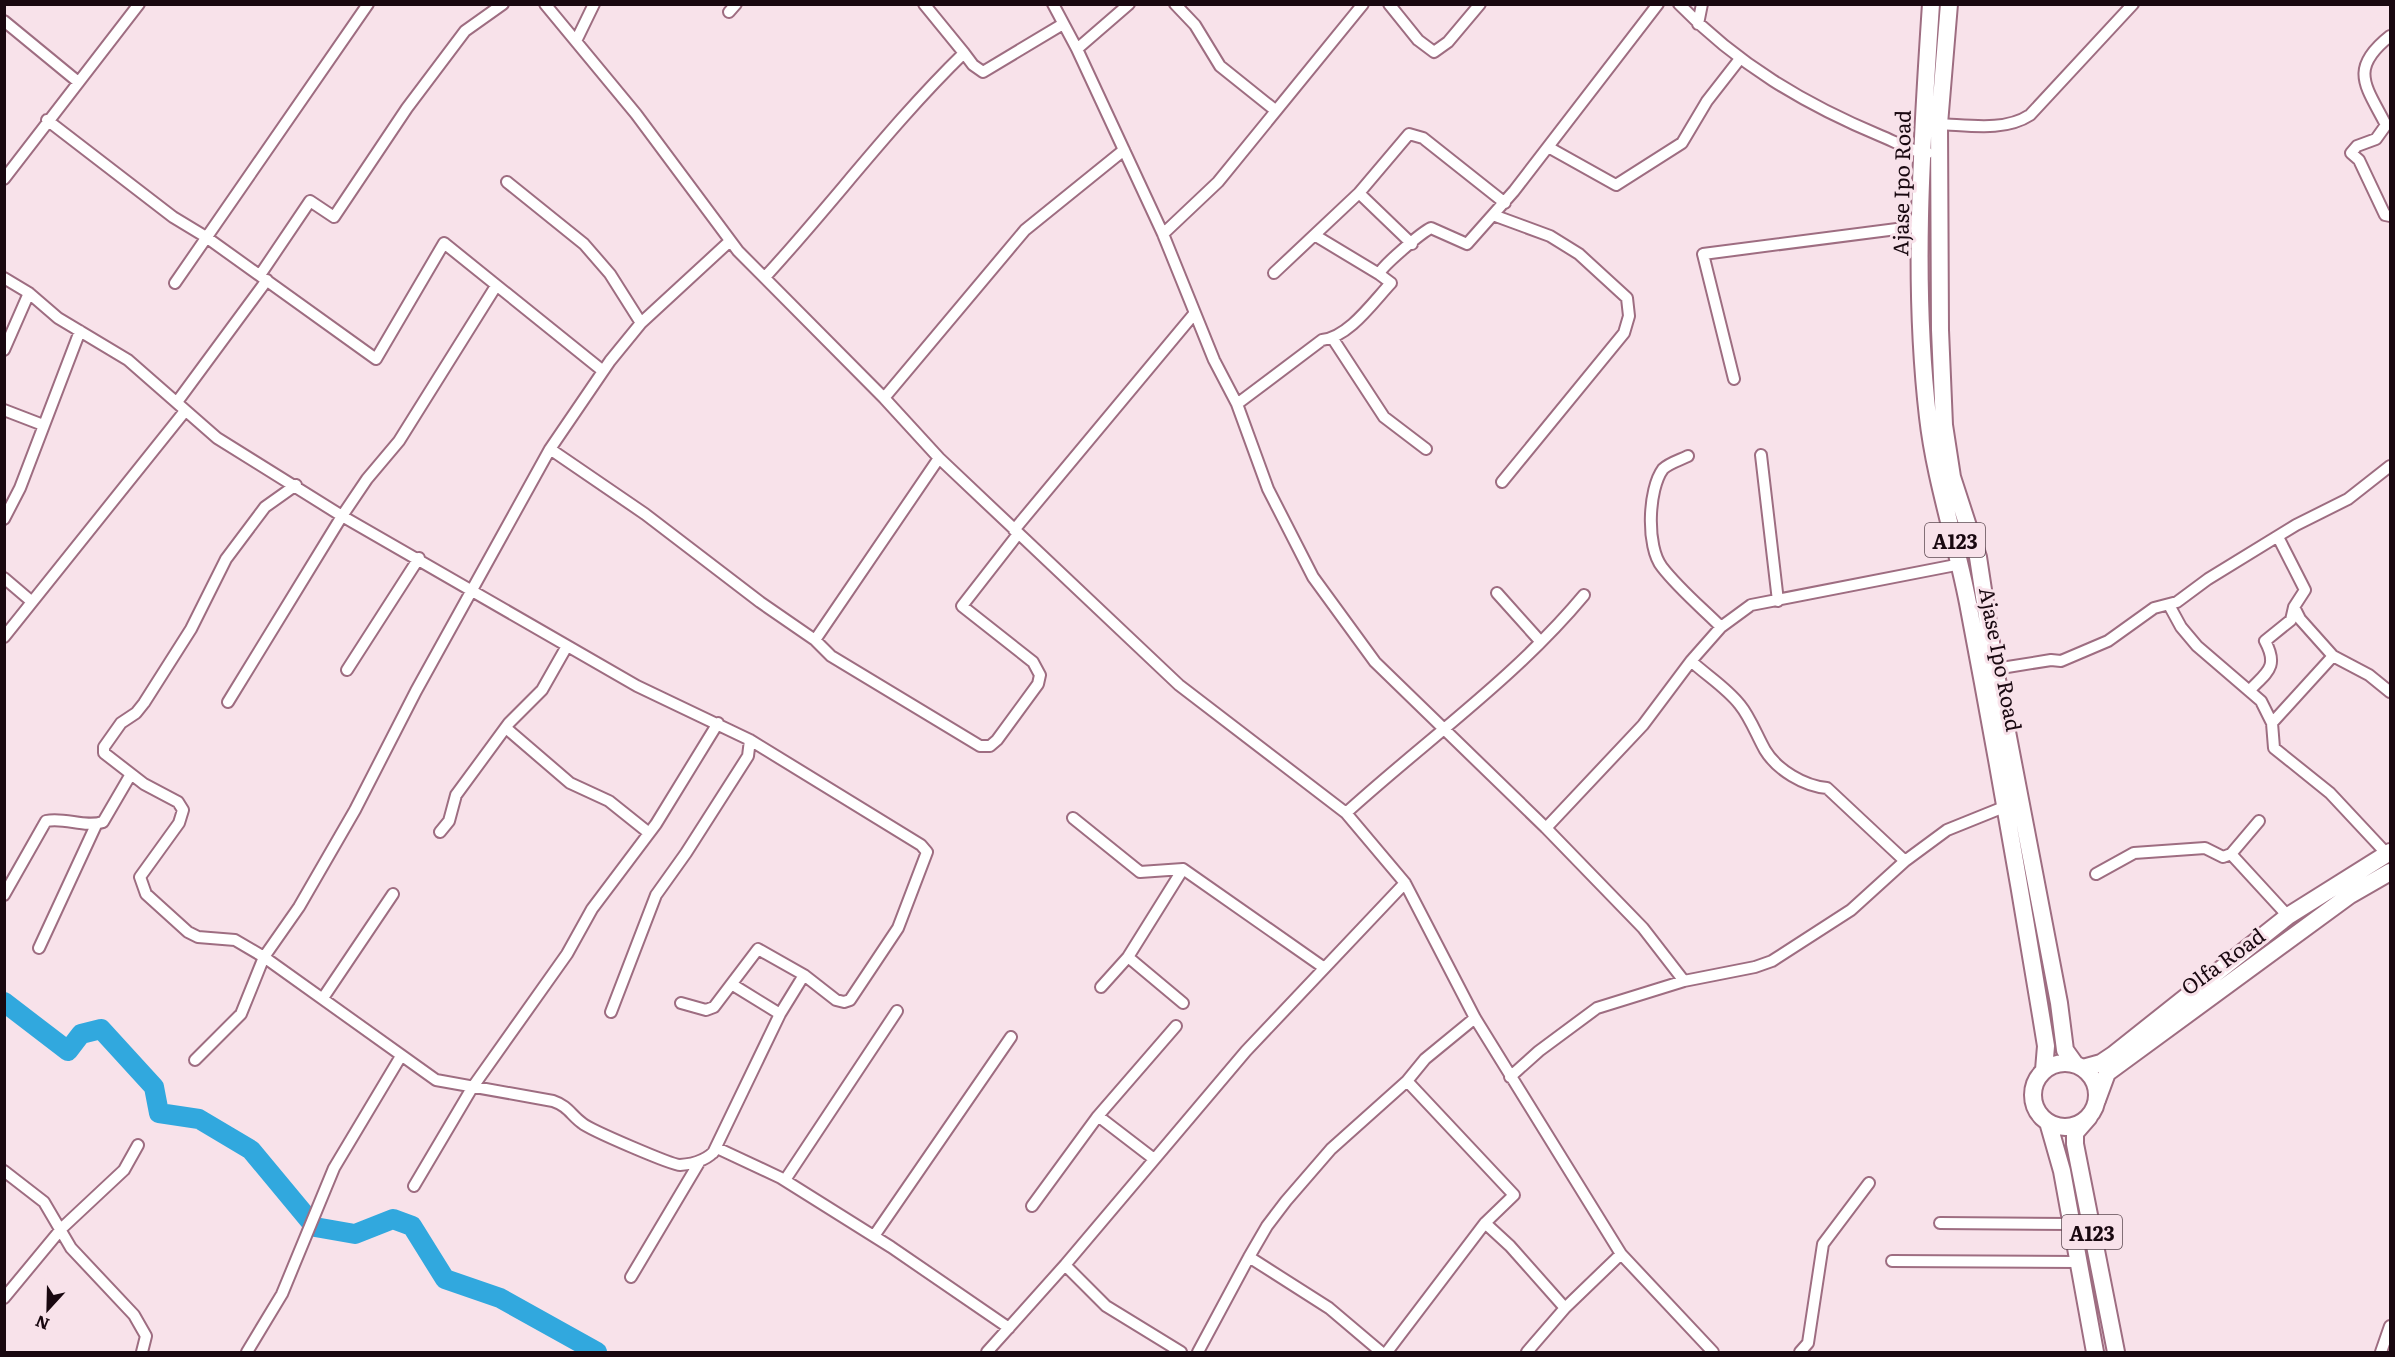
<svg xmlns="http://www.w3.org/2000/svg" width="2395" height="1357" font-family="Literata,serif">
<rect width="100%" height="100%" fill="#f8e2ea"/>
<g fill="none" stroke-linecap="round" stroke-linejoin="round">
<path stroke="#31a8de" stroke-width="20" d="M 4,1002 L 68,1051 L 81,1034 L 101,1029 L 154,1087 L 159,1113 L 199,1119 L 251,1150 L 315,1227 L 355,1234 L 393,1219 L 412,1226 L 445,1279 L 500,1298 L 597,1352"/>
<g stroke="#9e6d81" stroke-width="14">
<path id="minor" d="M 545,4 L 636,114 L 738,251 L 884,398 L 939,458 L 1179,685 L 1346,813 L 1405,883 L 1475,1018 L 1621,1254 L 1713,1352
M 924,4 L 964,53
M 1053,4 L 1077,49 L 1163,234 L 1214,360 L 1237,404 L 1268,489 L 1313,577 L 1375,662 L 1546,828 L 1643,928 L 1684,981
M 1175,4 L 1195,25 L 1220,66 L 1275,110
M 1389,4 L 1418,40 L 1434,52 L 1448,42 L 1480,4
M 1679,4 C 1737,64 1804,104 1881,136 C 1896,142 1912,152 1928,153
M 729,12 L 736,4
M 4,21 L 77,81
M 1698,24 L 1702,4
M 2390,36 C 2348,69 2366,86 2386,125 L 2376,139 L 2357,146 L 2351,153 L 2359,160 L 2385,215 L 2390,216
M 576,41 L 594,4
M 1077,49 L 1129,4
M 47,120 L 173,217 L 206,237 L 376,359 L 444,243 L 603,371
M 1939,124 C 1968,125 2004,132 2030,115 L 2133,4
M 1548,147 L 1616,185 L 1682,143 L 1707,101 L 1739,60
M 4,179 L 139,4
M 507,182 L 584,244 L 610,274 L 641,323
M 1359,193 L 1412,244
M 1493,215 L 1550,236 L 1579,254 L 1627,298 L 1629,316 L 1624,333 L 1502,482
M 1163,234 L 1218,182 L 1363,4
M 1316,236 L 1379,274
M 1274,273 L 1359,193 L 1409,134 L 1423,138 L 1505,203
M 260,275 L 310,201 L 334,217 L 407,108 L 465,31 L 503,4
M 766,276 C 833,203 893,122 964,53 L 973,65 L 983,72 L 1063,24
M 4,278 L 29,293 L 58,318 L 128,360 L 217,438 L 342,516 L 637,686 L 750,740 L 921,845 L 927,852 L 898,928 L 850,1000 L 844,1002 L 836,1000 L 804,975 L 758,949 L 714,1007 L 706,1010 L 681,1003
M 175,283 L 368,4
M 1333,339 L 1384,417 L 1426,449
M 4,350 L 29,293
M 1734,379 L 1703,254 L 1920,226
M 884,398 L 1025,230 L 1124,150
M 177,402 L 267,280
M 1237,404 L 1322,340 C 1349,337 1373,302 1391,283 L 1379,274 C 1382,266 1422,232 1431,228 L 1467,244 L 1514,191 L 1658,4
M 4,410 L 43,425
M 550,449 L 645,514 L 760,602 L 815,640 L 831,656 L 980,746 L 990,746 L 997,740 L 1038,684 L 1040,675 L 1033,662 L 962,606 L 1018,534
M 1761,455 L 1778,601
M 1688,456 C 1680,460 1669,463 1663,469 C 1648,489 1646,547 1662,567 C 1679,589 1702,608 1721,627
M 296,485 L 265,507 L 226,559 L 191,629 L 144,703 L 136,713 L 121,723 L 104,747 L 104,753 L 144,784 L 178,802 L 183,810 L 179,823 L 140,877 L 146,894 L 188,932 L 198,937 L 235,940 L 264,957 L 436,1080 L 553,1101 C 568,1106 571,1115 582,1123 C 590,1130 672,1165 680,1165 C 694,1164 709,1159 717,1148 L 781,1178 L 891,1247 L 1009,1328
M 4,519 L 20,488 L 80,331
M 1014,530 L 1194,314
M 4,578 L 31,601
M 1497,593 L 1540,641
M 2169,605 L 2181,627 L 2197,646 L 2261,701 L 2272,723 L 2274,748 L 2330,793 L 2387,854
M 2294,607 L 2300,619 L 2333,656 L 2369,675 L 2390,692
M 4,637 L 185,411
M 815,640 L 939,458
M 1691,661 C 1706,675 1727,688 1740,705 C 1750,717 1757,736 1765,750 C 1777,770 1804,786 1827,788 L 1905,861
M 1995,669 L 2051,660 L 2061,661 L 2108,641 L 2154,608 L 2177,602 L 2208,579 L 2296,525 L 2348,499 L 2390,466
M 347,670 L 419,558
M 2250,690 C 2267,672 2279,667 2265,641 L 2291,620 L 2294,607 L 2305,590 L 2278,537
M 228,702 L 342,516 L 367,479 L 399,441 L 496,286
M 2272,723 L 2333,656
M 506,728 L 570,783 L 609,801 L 649,833
M 1346,813 C 1425,741 1515,678 1584,595
M 1073,818 L 1140,872 L 1183,869 L 1323,967
M 1546,828 L 1643,725 L 1691,661 L 1721,627 L 1751,605 L 1961,564
M 440,832 L 449,821 L 456,795 L 509,723 L 542,690 L 567,646
M 2231,854 L 2288,916
M 2096,874 L 2134,853 L 2205,848 L 2223,857 L 2231,854 L 2259,821
M 4,895 L 46,821 C 65,817 85,828 103,822 L 131,774
M 39,948 L 96,825
M 733,985 L 780,1014
M 1101,987 L 1128,957
M 323,998 L 393,894
M 1183,1003 L 1128,957 L 1183,869
M 611,1012 L 656,895 L 686,853 L 748,756 L 750,740
M 195,1060 L 241,1014 L 264,957 L 299,907 L 355,810 L 416,691 L 550,449 L 610,361 L 641,323 L 730,241
M 1510,1077 L 1539,1051 L 1597,1008 L 1684,981 L 1755,967 L 1772,961 L 1851,910 L 1905,861 L 1947,830 L 2009,805
M 1098,1116 L 1154,1159
M 713,1153 L 780,1014 L 804,975
M 4,1171 L 44,1202 L 71,1248 L 134,1315 L 146,1336 L 142,1352
M 785,1180 L 897,1011
M 414,1186 L 472,1088 L 567,954 L 592,909 L 656,824 L 718,723
M 1032,1206 L 1098,1116 L 1176,1026
M 1485,1223 L 1510,1246 L 1565,1308
M 1940,1223 L 2070,1224
M 874,1236 L 1011,1037
M 1249,1257 L 1329,1308 L 1381,1352
M 1892,1261 L 2078,1262
M 1065,1265 L 1106,1306 L 1181,1352
M 631,1277 L 700,1161
M 4,1298 L 62,1228 L 124,1170 L 138,1145
M 247,1352 L 282,1294 L 334,1168 L 401,1056
M 987,1352 L 1065,1265 L 1246,1051 L 1405,883
M 1198,1352 L 1249,1257 L 1267,1226 L 1286,1201 L 1331,1149 L 1407,1081 L 1425,1059 L 1475,1018
M 1387,1352 L 1485,1223 L 1514,1195 L 1407,1081
M 1527,1352 L 1565,1308 L 1621,1254
M 1800,1352 L 1808,1343 L 1823,1244 L 1869,1183
M 2381,1352 L 2390,1326"/>
</g>
<g stroke="#9e6d81" stroke-width="20">
<path id="primary" d="M 2083,1068 L 2101,1063 L 2113,1055 L 2288,916 L 2390,852
M 2097,1100 L 2107,1073 L 2350,895 L 2390,872"/>
</g>
<g stroke="#9e6d81" stroke-width="20">
<path id="trunk" d="M 1931,4 C 1922,141 1912,280 1928,417 C 1935,479 1956,541 1968,603 C 1996,750 2022,898 2046,1046 L 2044,1070
M 1949,4 L 1939,124 L 1940,330 L 1944,425 L 1952,477 L 1978,557 L 1995,669 L 2059,1003 L 2065,1050 L 2075,1064
M2033 1095a32 32 0 1 1 64 0a32 32 0 1 1-64 0Z
M 2089,1117 L 2075,1133 L 2075,1144 L 2116,1352
M 2048,1122 L 2062,1171 L 2095,1352"/>
</g>
<use href="#minor" stroke="#fff" stroke-width="10"/>
<use href="#primary" stroke="#fff" stroke-width="16"/>
<use href="#trunk" stroke="#fff" stroke-width="16"/>
</g>
<g text-anchor="middle" dominant-baseline="central" stroke-width="6" stroke-linejoin="round" paint-order="stroke">
<g fill="#f8e2ea" stroke="#5c4951" stroke-width="1.5">
<rect x="1925" y="523" width="60" height="34" rx="4.5"/>
<rect x="2062" y="1215" width="60" height="34" rx="4.5"/>
</g>
<g font-size="20" font-weight="bold" fill="#190810">
<text x="1955" y="540">A123</text>
<text x="2092" y="1232">A123</text>
</g>
<g font-size="21" fill="#190810" stroke="#f8e2ea">
<text transform="translate(1900 183) rotate(-89)">Ajase Ipo Road</text>
<text transform="translate(2002 659) rotate(79)">Ajase Ipo Road</text>
<text transform="translate(2222 960) rotate(-36)">Olfa Road</text>
</g>
</g>
<rect width="2395" height="1357" fill="none" stroke="#190810" stroke-width="12"/>
<g transform="translate(48 1309) rotate(202)" stroke="#f8e2ea" stroke-width="4.5" paint-order="stroke">
<path d="M0-4.5L10 22L0 15L-10 22Z" fill="#190810"/>
<text y="-9" font-size="16" font-weight="bold" text-anchor="middle" fill="#190810">N</text>
</g>
</svg>
